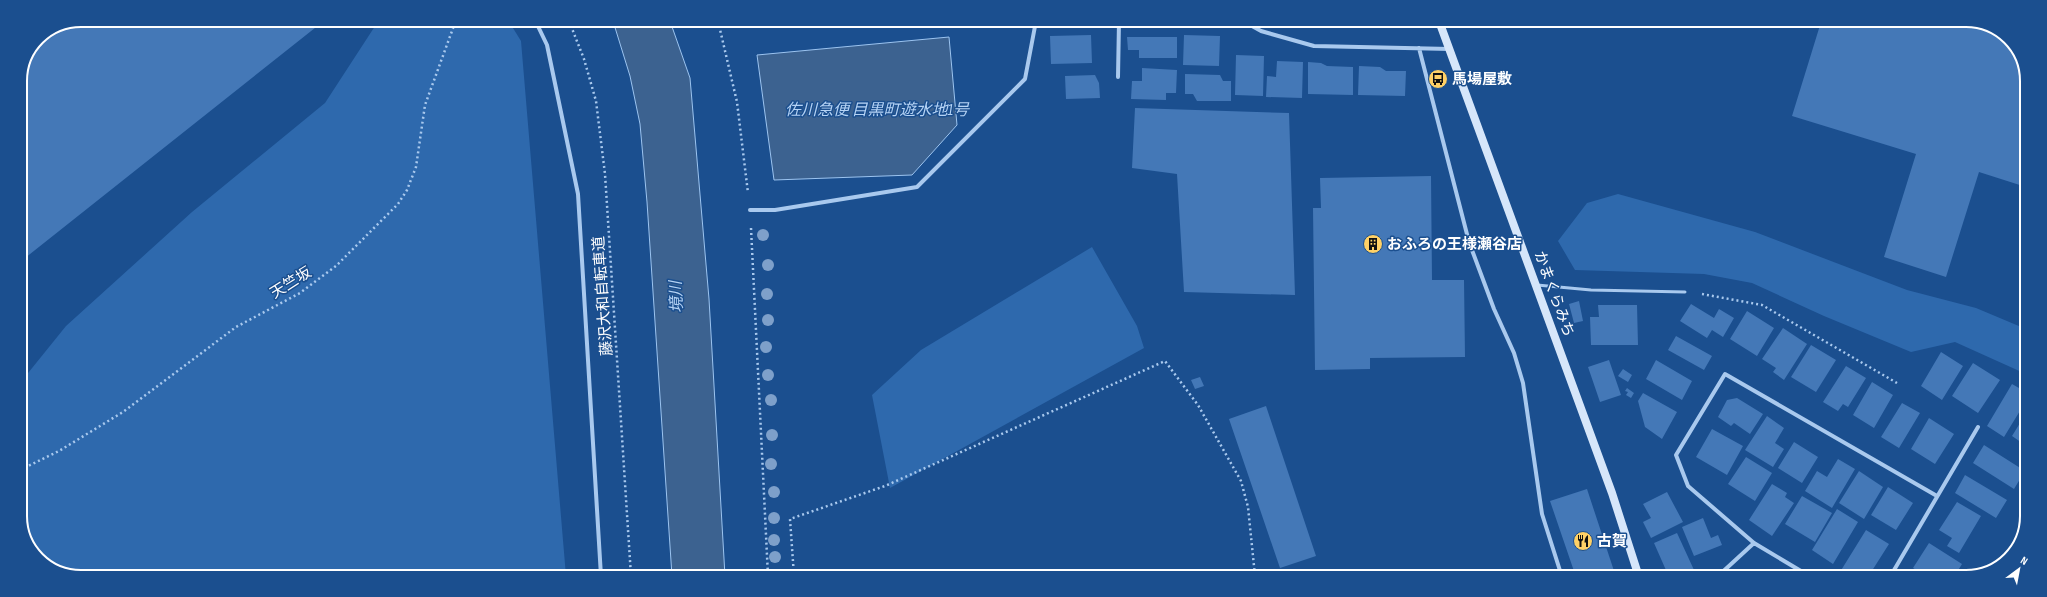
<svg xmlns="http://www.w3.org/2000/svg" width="2047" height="597" font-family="'Sofia Sans Condensed','Noto Sans JP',sans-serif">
<rect width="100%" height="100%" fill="#1b4f8f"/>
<path fill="#2e69ad" d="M 379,20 L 508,20 L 521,41 L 566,576 L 66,575 L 35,556 L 20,520 L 20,383 L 66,326 L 192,212 L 325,103 Z
M 1618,194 L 1755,232 L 1907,290 L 1976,308 L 2026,329 L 2026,374 L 1955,342 L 1911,352 L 1824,316 L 1752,283 L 1704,274 L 1575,270 L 1558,241 L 1587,203 Z
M 1092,247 L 1137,326 L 1144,348 L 890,488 L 872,395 L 921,350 Z"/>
<path fill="#3c6290" stroke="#9cc4f0" d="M 613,21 L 670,21 L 690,78 L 709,299 L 725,576 L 672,576 L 647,202 L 640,124 L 630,76 Z
M 949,37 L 957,125 L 912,175 L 774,180 L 757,55 Z"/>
<path fill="#4478b7" d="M 81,20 L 325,20 L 20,262 L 20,81 L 38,38 Z
M 1051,21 L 1104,21 L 1104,22 L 1051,24 Z
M 1821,22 L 1981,22 L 2012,41 L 2027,77 L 2026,187 L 1979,172 L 1946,277 L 1884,257 L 1916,154 L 1792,116 Z
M 1091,35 L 1092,63 L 1051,64 L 1050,36 Z
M 1184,35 L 1220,36 L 1219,66 L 1183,65 Z
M 1127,37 L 1177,37 L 1177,58 L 1139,58 L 1139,50 L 1128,50 Z
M 1236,55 L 1264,56 L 1263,96 L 1235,95 Z
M 1277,61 L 1303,62 L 1302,98 L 1266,97 L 1267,76 L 1276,77 Z
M 1308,62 L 1321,63 L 1327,66 L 1353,67 L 1353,95 L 1308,94 Z
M 1359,66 L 1380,67 L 1386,71 L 1406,71 L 1405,96 L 1358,95 Z
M 1142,68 L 1177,70 L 1176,93 L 1166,93 L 1166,100 L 1131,99 L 1132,81 L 1142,81 Z
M 1185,74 L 1220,75 L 1223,81 L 1231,81 L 1231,101 L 1197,101 L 1193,94 L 1185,94 Z
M 1095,75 L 1099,83 L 1100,98 L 1066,99 L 1065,76 Z
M 1135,108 L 1289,113 L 1295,295 L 1184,292 L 1177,174 L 1132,168 Z
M 1431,176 L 1432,280 L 1464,280 L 1465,357 L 1370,358 L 1370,369 L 1315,370 L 1313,208 L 1321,208 L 1320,178 Z
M 1579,301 L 1583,321 L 1574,323 L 1569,304 Z
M 1691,304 L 1714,318 L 1719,309 L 1734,318 L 1723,337 L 1712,330 L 1707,338 L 1680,321 Z
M 1598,305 L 1637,305 L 1638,345 L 1591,345 L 1590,317 L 1599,317 Z
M 1747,311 L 1774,328 L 1757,356 L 1730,339 Z
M 1783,328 L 1807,344 L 1784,380 L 1773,372 L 1776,368 L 1762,359 Z
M 1676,336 L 1712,356 L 1704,370 L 1668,350 Z
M 1811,345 L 1836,360 L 1816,392 L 1791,377 Z
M 1941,352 L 1963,366 L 1942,400 L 1921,386 Z
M 1609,360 L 1621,395 L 1600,402 L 1588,367 Z
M 1656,360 L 1692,381 L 1682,400 L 1646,379 Z
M 1973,363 L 2000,380 L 1978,413 L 1952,396 Z
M 1846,366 L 1866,378 L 1848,407 L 1843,404 L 1838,411 L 1823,402 Z
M 1623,369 L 1632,375 L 1628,382 L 1618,376 Z
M 1200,377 L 1204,386 L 1195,389 L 1191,380 Z
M 1872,382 L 1893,395 L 1874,428 L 1853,415 Z
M 2012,384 L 2026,392 L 2026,401 L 2004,437 L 1987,426 Z
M 1627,388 L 1634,393 L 1631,398 L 1626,395 L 1628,392 L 1625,391 Z
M 1643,393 L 1677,412 L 1662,439 L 1645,427 L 1638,401 Z
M 1737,398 L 1763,414 L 1750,434 L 1734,423 L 1731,426 L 1718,417 L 1727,400 Z
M 1902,403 L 1920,413 L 1899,448 L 1881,437 Z
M 1266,406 L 1316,556 L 1280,568 L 1229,419 Z
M 2025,415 L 2025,445 L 2012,436 Z
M 1767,416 L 1784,428 L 1775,443 L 1784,449 L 1773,467 L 1745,450 Z
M 1929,418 L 1954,434 L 1935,464 L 1911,449 Z
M 1712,429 L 1743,446 L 1727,475 L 1696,457 Z
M 1794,442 L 1818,457 L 1802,483 L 1778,468 Z
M 1984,445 L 2025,471 L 2014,489 L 1973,463 Z
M 1746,457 L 1772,473 L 1755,501 L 1728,484 Z
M 1838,459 L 1855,469 L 1832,508 L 1805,491 L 1817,471 L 1827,477 Z
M 1859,471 L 1883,487 L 1864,519 L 1839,503 Z
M 1965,475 L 2007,500 L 1996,518 L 1955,493 Z
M 1772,484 L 1787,493 L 1785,497 L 1794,503 L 1772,536 L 1749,520 Z
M 1888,487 L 1913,503 L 1896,530 L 1871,515 Z
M 1587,489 L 1616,577 L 1576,577 L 1550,501 Z
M 1667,492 L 1683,522 L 1651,538 L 1643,522 L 1651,518 L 1643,504 Z
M 1802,496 L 1832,513 L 1815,542 L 1785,524 Z
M 1957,502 L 1981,516 L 1959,553 L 1947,546 L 1952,538 L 1939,530 Z
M 1837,509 L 1858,522 L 1833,564 L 1812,550 Z
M 1703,518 L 1711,538 L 1718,535 L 1722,545 L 1694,556 L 1682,527 Z
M 1866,530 L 1889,544 L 1868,577 L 1849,577 L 1840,572 Z
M 1677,533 L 1694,570 L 1679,577 L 1669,577 L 1654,543 Z
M 1929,543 L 1962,564 L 1954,577 L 1928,577 L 1913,568 Z
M 1750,569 L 1763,577 L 1740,577 L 1742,574 L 1745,576 Z"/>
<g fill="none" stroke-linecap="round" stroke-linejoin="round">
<path stroke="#a9c9ee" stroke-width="2.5" stroke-dasharray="2 3" stroke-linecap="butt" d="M 569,21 L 584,59 L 596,101 L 605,174 L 631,576
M 718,21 L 737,102 L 748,193
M 751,228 L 768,576
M 1702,294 L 1762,305 L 1897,383
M 20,470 L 59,451 L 123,412 L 236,327 L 300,293 L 336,266 L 398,204 L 407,190 L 416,167 L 425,105 L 456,20
M 794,576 L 790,519 L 885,486 L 1165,361 L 1198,405 L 1241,481 L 1248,507 L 1255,576"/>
<path stroke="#a9c9ee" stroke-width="3" d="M 1537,285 L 1591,290 L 1685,292"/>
<path stroke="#a9c9ee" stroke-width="4" d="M 535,20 L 547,45 L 578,194 L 601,576
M 1243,21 L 1261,31 L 1314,46 L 1450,49
M 1419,48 L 1469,242 L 1494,309 L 1514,353 L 1523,383 L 1542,514 L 1562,577
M 1118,77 L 1119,21
M 750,210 L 775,210 L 917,187 L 1025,79 L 1036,21
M 1717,577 L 1754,543
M 1811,577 L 1754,543 L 1688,486 L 1676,455 L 1725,374 L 1937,496
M 1890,577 L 1978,427"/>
<path stroke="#d6e6fa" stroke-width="8" d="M 1439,21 L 1612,493 L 1639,577"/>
</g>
<g fill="#7ea0ca">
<circle cx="763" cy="235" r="6"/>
<circle cx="768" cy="265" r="6"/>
<circle cx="767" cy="294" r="6"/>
<circle cx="768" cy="320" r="6"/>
<circle cx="766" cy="347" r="6"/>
<circle cx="768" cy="375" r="6"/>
<circle cx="771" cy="400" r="6"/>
<circle cx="772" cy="435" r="6"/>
<circle cx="771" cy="464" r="6"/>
<circle cx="774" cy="492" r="6"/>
<circle cx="774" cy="518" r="6"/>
<circle cx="774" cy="540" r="6"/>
<circle cx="775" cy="557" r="6"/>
</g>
<defs>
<g id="bus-disc" transform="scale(1)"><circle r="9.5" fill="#ffd166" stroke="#1b4f8f"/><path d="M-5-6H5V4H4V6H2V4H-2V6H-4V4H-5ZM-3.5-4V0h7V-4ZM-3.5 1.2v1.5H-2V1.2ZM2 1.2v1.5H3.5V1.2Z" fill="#111"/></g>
<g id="building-disc" transform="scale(1)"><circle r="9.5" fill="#ffd166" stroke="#1b4f8f"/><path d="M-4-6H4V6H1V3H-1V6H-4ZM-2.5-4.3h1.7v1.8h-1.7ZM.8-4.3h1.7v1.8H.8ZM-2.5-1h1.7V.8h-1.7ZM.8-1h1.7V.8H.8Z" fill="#111"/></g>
<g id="restaurant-disc" transform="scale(1)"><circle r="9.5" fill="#ffd166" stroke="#1b4f8f"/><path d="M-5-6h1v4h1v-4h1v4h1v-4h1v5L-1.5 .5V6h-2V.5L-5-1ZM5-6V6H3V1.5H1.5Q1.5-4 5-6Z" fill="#111"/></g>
</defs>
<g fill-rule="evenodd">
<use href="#bus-disc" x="1438" y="79"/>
<use href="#building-disc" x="1373" y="244"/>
<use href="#restaurant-disc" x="1583" y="541"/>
</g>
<g text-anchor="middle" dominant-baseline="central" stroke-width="3" stroke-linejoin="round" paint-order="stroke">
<g font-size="15" font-weight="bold" fill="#fff" stroke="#1b4f8f" text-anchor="start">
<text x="1452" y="79">馬場屋敷</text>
<text x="1387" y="244">おふろの王様瀬谷店</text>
<text x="1597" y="541">古賀</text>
</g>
<g font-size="15" fill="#fff" stroke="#1b4f8f">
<text transform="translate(291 283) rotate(-32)">天竺坂</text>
<text transform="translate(1554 294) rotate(70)">かまくらみち</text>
<text transform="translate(603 296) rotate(-94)">藤沢大和自転車道</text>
</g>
<g font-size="16" font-style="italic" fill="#b5d3f5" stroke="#1b4f8f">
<text x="877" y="110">佐川急便 目黒町遊水地1号</text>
<text transform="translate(677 297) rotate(-93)">境川</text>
</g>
</g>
<path d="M0 0H2047V597H0ZM81 27H1966A54 54 0 0 1 2020 81V516A54 54 0 0 1 1966 570H81A54 54 0 0 1 27 516V81A54 54 0 0 1 81 27Z" fill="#1b4f8f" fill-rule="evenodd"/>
<path fill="none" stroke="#fff" stroke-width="2" d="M81 27H1966A54 54 0 0 1 2020 81V516A54 54 0 0 1 1966 570H81A54 54 0 0 1 27 516V81A54 54 0 0 1 81 27Z"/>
<g transform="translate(2019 569) rotate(32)" stroke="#1b4f8f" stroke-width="3" paint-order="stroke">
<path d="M0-3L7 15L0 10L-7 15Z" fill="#ffffff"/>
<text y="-6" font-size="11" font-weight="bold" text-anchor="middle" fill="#ffffff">N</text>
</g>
</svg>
